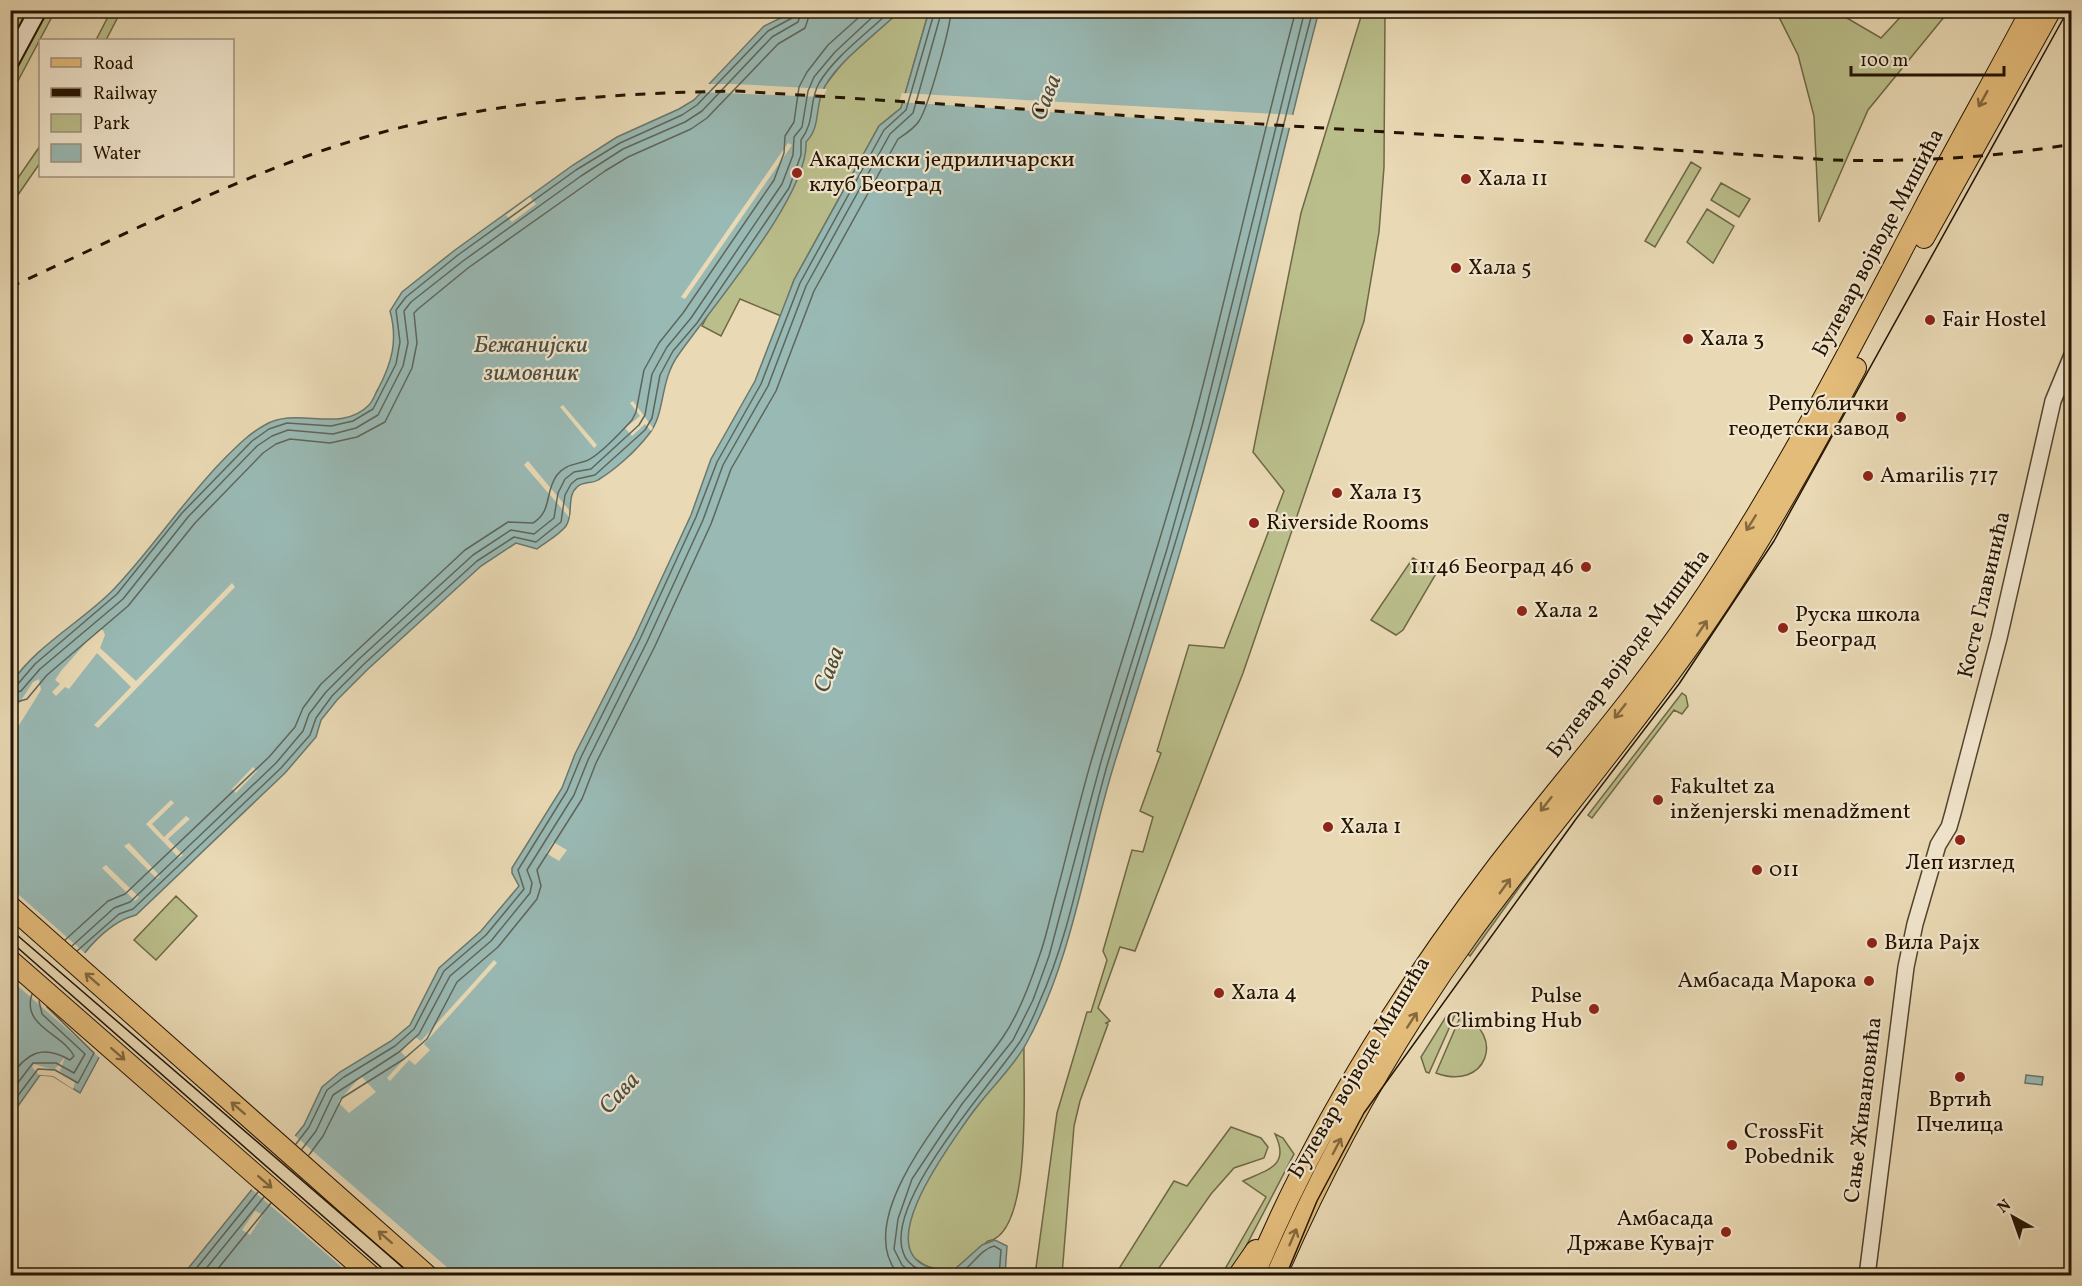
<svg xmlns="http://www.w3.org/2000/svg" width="2082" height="1286" font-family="Vollkorn,serif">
<rect width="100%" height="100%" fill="#e9d9b4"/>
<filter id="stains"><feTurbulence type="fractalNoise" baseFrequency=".00333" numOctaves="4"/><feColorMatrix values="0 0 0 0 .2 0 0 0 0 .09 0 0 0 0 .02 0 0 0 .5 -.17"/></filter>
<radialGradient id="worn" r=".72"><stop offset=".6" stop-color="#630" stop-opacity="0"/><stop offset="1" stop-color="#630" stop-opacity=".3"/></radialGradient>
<path fill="#babe8b" stroke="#6e6846" stroke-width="1.5" d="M 1363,10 L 1385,12 L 1384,167 L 1379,232 L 1364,321 L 1243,673 L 1135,951 L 1120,947 L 1098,1008 L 1110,1021 L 1106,1023 L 1108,1024 L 1080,1101 L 1074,1126 L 1062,1275 L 1035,1275 L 1057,1113 L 1087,1012 L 1091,1012 L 1107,960 L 1103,951 L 1132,850 L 1143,852 L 1153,817 L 1140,811 L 1161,753 L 1157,751 L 1189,645 L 1224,648 L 1284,491 L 1253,452 L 1301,213 Z
M 11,11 L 29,11 L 11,46 Z
M 47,11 L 55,11 L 11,94 L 11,79 Z
M 111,11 L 121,11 L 106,40 L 96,40 Z
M 900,11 L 929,11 L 901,108 L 879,126 L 794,280 L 781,316 L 740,299 L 721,336 L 702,326 L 826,84 L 844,61 Z
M 1776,11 L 1835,11 L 1881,38 L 1906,11 L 1949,11 L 1868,110 L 1819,222 L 1814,116 L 1798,55 Z
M 40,146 L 40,163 L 11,205 L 11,188 Z
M 1691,162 L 1701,168 L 1655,247 L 1645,241 Z
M 1721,183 L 1750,199 L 1739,217 L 1711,200 Z
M 1707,209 L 1734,226 L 1713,263 L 1687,242 Z
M 1413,558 L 1437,572 L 1403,630 L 1396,635 L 1371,620 Z
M 1682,693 L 1686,696 L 1688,706 L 1682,714 L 1674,710 L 1592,818 L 1588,815 Z
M 1563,827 L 1470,956 L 1465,951 Z
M 176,896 L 197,916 L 156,960 L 134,940 Z
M 1447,1015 L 1455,1015 L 1429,1073 L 1426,1072 L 1421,1057 Z
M 1461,1015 C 1507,1035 1486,1092 1436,1073 Z
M 1024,1047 C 1023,1084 1033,1234 988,1241 L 955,1269 C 944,1271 929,1269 920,1262 C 915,1259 909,1255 908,1249 C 896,1199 994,1085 1024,1047 Z
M 1231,1127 L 1261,1138 L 1268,1147 L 1264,1158 L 1234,1168 L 1211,1194 L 1154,1275 L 1115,1275 L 1174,1181 L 1187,1186 Z
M 1275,1134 L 1283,1138 L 1294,1154 L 1231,1275 L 1221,1276 L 1266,1197 L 1243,1181 C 1266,1170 1291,1167 1275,1134 Z"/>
<path fill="#99b9b4" stroke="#6a776c" stroke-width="1.5" d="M 795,11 L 900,11 C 878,32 839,61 825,86 C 814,104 822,126 806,142 C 809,195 711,308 679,354 C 659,381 666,413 649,434 C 636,451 616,469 598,480 C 592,484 583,481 577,487 C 566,497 574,514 566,526 C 559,535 546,542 537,549 L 516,543 L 481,566 L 368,669 L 337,700 L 321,720 L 316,737 L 285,773 L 136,915 C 103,923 74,964 58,991 L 103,1050 L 80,1093 L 53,1076 L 40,1075 L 11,1116 L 10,685 C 36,645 82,622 114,589 C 154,547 185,498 226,457 C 238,445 250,433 265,425 C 297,406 341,434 369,405 C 373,401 375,394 378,389 C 392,363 398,340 390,311 L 402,292 L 455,250 L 573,165 L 617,137 L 679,109 L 694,100 L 764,26 Z
M 929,11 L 1319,11 C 1282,150 1252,292 1214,432 C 1185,541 1151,648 1117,755 C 1086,851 1075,955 1026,1044 C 1011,1071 985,1093 967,1120 C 949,1147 879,1239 922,1264 C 931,1269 945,1271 955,1269 L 982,1245 L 995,1240 L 1007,1246 L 1005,1275 L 182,1276 L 304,1125 L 322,1087 L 340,1072 L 391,1041 L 410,1025 L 439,968 L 481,931 L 519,886 L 512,873 L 512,868 L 562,788 L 575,754 L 635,636 L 691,515 L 711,459 L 755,381 L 794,280 L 879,126 L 901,108 Z
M 2026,1075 L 2043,1077 L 2042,1085 L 2025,1083 Z"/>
<path fill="#e9d9b4" d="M 705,84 L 735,84 L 827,89 L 823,97 L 698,92 Z
M 902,93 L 1295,115 L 1292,128 L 899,102 Z
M 788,143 L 792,145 L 685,299 L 681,297 Z
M 530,197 L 536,204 L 512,222 L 506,215 Z
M 633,401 L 653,428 L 651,431 L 645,424 L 632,436 L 625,428 L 640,416 L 630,403 Z
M 563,405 L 597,445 L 594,448 L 560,407 Z
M 528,461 L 569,510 L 569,517 L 524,465 Z
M 232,583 L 235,587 L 98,728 L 94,725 L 131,687 L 97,653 L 69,689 L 65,687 L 56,696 L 52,692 L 60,684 L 55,680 L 61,671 L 90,638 L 100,630 L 103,630 L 105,635 L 100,648 L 136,681 Z
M 39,679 L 41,690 L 11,738 L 11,716 L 33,682 Z
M 253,767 L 257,771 L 236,793 L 232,789 Z
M 171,800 L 174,803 L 152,824 L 164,837 L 186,816 L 190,819 L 168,839 L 183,855 L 179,858 L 146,824 Z
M 553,842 L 567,850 L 559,861 L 546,853 Z
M 129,843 L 160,876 L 157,879 L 124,846 Z
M 106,865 L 139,897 L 135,901 L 102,868 Z
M 11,888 L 86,954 L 77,964 L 60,993 L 106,1051 L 101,1059 L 11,980 Z
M 494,960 L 497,963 L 424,1044 L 430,1050 L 415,1065 L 409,1060 L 390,1081 L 387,1078 L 406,1057 L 401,1052 L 415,1037 L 421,1041 Z
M 65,1057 L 60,1071 L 75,1083 L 73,1089 L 53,1076 L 39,1075 L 32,1067 L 34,1064 L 54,1070 Z
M 361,1076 L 376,1092 L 349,1113 L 338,1102 Z
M 293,1134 L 456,1275 L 352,1276 L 250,1188 Z
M 255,1211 L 263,1215 L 250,1235 L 242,1230 Z"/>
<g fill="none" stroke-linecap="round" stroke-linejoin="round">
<path stroke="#5e665a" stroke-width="1.5" d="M 10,687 L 17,685 L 35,664 L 117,594 L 182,513 L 252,441 L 269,429 L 287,423 L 331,426 L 353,421 L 373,409 L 396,364 L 400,342 L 396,310 L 406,297 L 458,255 L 576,170 L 620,143 L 682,115 L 697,105 L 768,31 L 792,18 L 794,10
M 10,694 L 21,691 L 40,669 L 123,599 L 188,517 L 257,446 L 272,436 L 288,430 L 333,434 L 356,428 L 378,415 L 403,366 L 408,343 L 404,311 L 411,302 L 463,261 L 581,176 L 623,149 L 685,122 L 702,111 L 772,37 L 798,22 L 802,10
M 10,704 L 27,699 L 47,675 L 128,606 L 195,523 L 263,453 L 276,444 L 290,439 L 330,443 L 357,437 L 385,422 L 412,368 L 417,343 L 414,313 L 418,309 L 468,268 L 605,171 L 628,157 L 691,129 L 707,118 L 778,44 L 805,28 L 811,10
M 65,940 L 108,901 L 125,894 L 269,757 L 295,727 L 303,708 L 321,684 L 465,550 L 508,522 L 533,523 C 553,510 544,493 557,475 C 566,464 574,465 586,461 C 599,456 622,431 632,420 L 636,412 L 644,370 L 659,343 L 683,313 L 774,180 L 784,153 L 785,136 L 794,122 L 799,87 L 807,72 L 828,45 L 867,10
M 72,946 L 114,908 L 130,902 L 276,763 L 303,731 L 309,714 L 326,692 L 359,659 L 473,555 L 511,530 L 534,534 L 554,518 L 558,493 L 565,479 L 574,472 L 591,469 L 639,425 L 645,415 L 652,374 L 667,347 L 691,318 L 782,184 L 793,155 L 794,137 L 802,127 L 808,91 L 814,77 L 835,52 L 880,10
M 77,951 L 119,914 L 133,909 L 281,768 L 310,735 L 316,718 L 332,696 L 364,664 L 477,561 L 514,537 L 536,542 L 561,522 L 565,495 L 571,484 L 577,479 L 595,475 L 645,430 L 652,418 L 660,375 L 673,351 L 697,323 L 789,188 L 801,155 L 801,140 C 816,120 808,103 819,83 C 836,55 868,33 891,10
M 10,1077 C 27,1053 42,1044 70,1060 L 74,1056 C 63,1034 21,1026 32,994
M 10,1093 L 33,1063 L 56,1063 L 74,1073 L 85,1054 L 42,1014 L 39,1001
M 10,1106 L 38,1069 L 55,1070 L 78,1083 L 94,1053 L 47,1007
M 296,1144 L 309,1127 L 327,1090 L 344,1077 L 395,1046 L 414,1029 L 444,971 L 486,935 L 524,889 L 518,870 L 567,791 L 581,757 L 640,639 L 696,517 L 717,462 L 761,384 L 800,283 L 884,130 L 906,110 L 935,10
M 302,1149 L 316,1131 L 333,1095 L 399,1052 L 419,1034 L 450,976 L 491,941 L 530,893 L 532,883 L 527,870 L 574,795 L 588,760 L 647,642 L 703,520 L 723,465 L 768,386 L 806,286 L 890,134 L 913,113 L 942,10
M 309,1155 L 323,1136 L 342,1098 L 404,1059 L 427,1039 L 457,982 L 498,947 L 537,899 L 541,886 L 537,870 L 582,799 L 596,763 L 655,646 L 711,524 L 731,469 L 776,391 L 814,291 L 898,139 C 905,134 914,129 919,121 C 928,108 951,26 951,10
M 190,1276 L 258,1192
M 200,1276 L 264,1197
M 212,1276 L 271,1203
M 900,1276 C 843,1216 970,1086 1003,1037 C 1019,1014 1030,984 1039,957 C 1046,938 1050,918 1055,899 C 1068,851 1079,802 1093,755 C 1126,644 1163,536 1193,424 C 1229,287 1259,148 1296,10
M 915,1276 L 902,1265 L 894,1249 L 898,1219 L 912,1179 L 962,1104 L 1013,1040 L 1033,1000 L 1049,956 L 1102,758 L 1167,549 L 1202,425 L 1305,10
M 942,1276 C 927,1273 908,1269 903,1252 C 885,1201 989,1087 1017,1046 C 1026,1034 1033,1018 1039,1003 C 1073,928 1085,839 1109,759 C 1141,649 1178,541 1208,430 C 1246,291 1275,150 1313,10
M 955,1276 C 971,1270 978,1250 994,1246 L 1001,1250 L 999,1276"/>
<g stroke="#54442e" stroke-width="18">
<path id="tertiary" d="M 1867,1276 L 1906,967 L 1915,924 L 1938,845 L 1949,827 L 1953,813 L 1999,638 L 2053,401 L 2072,355"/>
</g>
<g stroke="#231301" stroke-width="20">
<path id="secondary" d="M 10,62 L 38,10"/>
</g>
<g stroke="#231301" stroke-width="22">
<path id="primary" d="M 1924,238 L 2051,10
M 10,906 L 428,1276
M 10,960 L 371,1276
M 1238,1276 L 1256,1250
M 1254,1276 C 1315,1128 1401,992 1498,865 C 1562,782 1632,703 1691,617 C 1779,489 1849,351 1921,214 C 1956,146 1995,79 2031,10
M 1276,1276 C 1329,1154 1393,1039 1471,932 C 1542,835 1620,744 1689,647 C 1752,559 1805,463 1856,368"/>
</g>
<use href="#tertiary" stroke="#f1e6ce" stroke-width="15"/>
<use href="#secondary" stroke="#f1e6ce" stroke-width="16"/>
<use href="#primary" stroke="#e4bc7a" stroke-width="20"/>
<path stroke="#231301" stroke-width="1.5" d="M 10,929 L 413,1276
M 10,941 L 391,1276
M 1286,1276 L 1317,1201 L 1364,1113 L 1576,819 L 1679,684 L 1774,541 L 2068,10"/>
<path stroke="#231301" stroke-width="3" stroke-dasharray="10 10" stroke-linecap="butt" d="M 10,287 C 126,235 240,174 362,138 C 484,102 609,93 736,91 L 1832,160 C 1912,162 1992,158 2072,144"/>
</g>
<defs><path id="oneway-shaft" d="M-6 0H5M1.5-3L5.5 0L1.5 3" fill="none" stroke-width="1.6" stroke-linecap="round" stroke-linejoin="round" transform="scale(1.5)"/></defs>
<g stroke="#84683e">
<use href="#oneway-shaft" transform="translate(1983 99) rotate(119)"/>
<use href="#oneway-shaft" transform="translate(1751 523) rotate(122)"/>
<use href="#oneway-shaft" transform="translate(1702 628) rotate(-56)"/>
<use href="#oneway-shaft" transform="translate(1620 711) rotate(128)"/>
<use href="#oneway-shaft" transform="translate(1546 804) rotate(128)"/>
<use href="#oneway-shaft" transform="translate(1505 886) rotate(-54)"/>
<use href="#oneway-shaft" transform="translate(92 979) rotate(-139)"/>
<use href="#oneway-shaft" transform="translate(1412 1020) rotate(-57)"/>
<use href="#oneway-shaft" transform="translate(118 1054) rotate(41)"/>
<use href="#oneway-shaft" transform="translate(238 1108) rotate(-139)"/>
<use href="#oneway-shaft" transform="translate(1337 1146) rotate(-62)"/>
<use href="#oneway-shaft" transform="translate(265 1182) rotate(41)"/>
<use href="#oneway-shaft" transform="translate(385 1237) rotate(-139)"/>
<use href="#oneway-shaft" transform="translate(1293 1237) rotate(-67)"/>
</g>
<g fill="#8f2418" stroke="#f1e6ce" stroke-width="2">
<circle cx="797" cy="173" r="6"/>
<circle cx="1466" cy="179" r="6"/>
<circle cx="1456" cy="268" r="6"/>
<circle cx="1930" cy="320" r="6"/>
<circle cx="1688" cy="339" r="6"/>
<circle cx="1901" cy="417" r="6"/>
<circle cx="1868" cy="476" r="6"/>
<circle cx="1337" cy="493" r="6"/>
<circle cx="1254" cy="523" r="6"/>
<circle cx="1586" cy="567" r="6"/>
<circle cx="1522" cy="611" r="6"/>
<circle cx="1783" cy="628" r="6"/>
<circle cx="1658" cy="800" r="6"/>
<circle cx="1328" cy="827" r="6"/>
<circle cx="1960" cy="840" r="6"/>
<circle cx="1757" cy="870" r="6"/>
<circle cx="1872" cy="943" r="6"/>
<circle cx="1869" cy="981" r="6"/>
<circle cx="1219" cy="993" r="6"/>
<circle cx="1594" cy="1009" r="6"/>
<circle cx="1960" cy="1077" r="6"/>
<circle cx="1732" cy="1145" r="6"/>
<circle cx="1726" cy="1232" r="6"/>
</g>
<g text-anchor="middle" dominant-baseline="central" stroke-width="4.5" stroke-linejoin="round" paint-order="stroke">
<g font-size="22" fill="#231301" stroke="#f1e6ce" text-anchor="start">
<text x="809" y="160">Академски једриличарски<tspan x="809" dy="25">клуб Београд</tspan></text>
<text x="1478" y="179">Хала 11</text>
<text x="1468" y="268">Хала 5</text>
<text x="1942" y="320">Fair Hostel</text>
<text x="1700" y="339">Хала 3</text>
<text x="1889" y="404" text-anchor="end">Републички<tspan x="1889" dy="25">геодетски завод</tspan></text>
<text x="1880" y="476">Amarilis 717</text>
<text x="1349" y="493">Хала 13</text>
<text x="1266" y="523">Riverside Rooms</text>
<text x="1574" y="567" text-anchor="end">11146 Београд 46</text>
<text x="1534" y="611">Хала 2</text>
<text x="1795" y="615">Руска школа<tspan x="1795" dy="25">Београд</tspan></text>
<text x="1670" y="787">Fakultet za<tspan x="1670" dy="25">inženjerski menadžment</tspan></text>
<text x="1340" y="827">Хала 1</text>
<text x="1960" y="863" text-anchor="middle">Леп изглед</text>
<text x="1769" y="870">011</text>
<text x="1884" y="943">Вила Рајх</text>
<text x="1857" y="981" text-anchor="end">Амбасада Марока</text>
<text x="1231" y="993">Хала 4</text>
<text x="1582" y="996" text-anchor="end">Pulse<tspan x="1582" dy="25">Climbing Hub</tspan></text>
<text x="1960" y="1100" text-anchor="middle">Вртић<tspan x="1960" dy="25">Пчелица</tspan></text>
<text x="1744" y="1132">CrossFit<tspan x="1744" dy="25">Pobednik</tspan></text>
<text x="1714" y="1219" text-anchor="end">Амбасада<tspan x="1714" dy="25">Државе Кувајт</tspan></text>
</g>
<g font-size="22" fill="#231301" stroke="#f1e6ce">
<text transform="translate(1879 243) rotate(-62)">Булевар војводе Мишића</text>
<text transform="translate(1985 595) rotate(-77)">Косте Главинића</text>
<text transform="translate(1629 654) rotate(-53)">Булевар војводе Мишића</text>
<text transform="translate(1360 1068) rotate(-59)">Булевар војводе Мишића</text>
<text transform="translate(1864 1110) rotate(-83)">Сање Живановића</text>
</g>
<g font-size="24" font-style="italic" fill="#4c4d40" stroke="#f1e6ce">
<text transform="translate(1047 98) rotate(-69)">Сава</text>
<text x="531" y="346">Бежанијски<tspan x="531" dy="28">зимовник</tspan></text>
<text transform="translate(830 670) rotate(-69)">Сава</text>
<text transform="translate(620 1094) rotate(-47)">Сава</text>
</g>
</g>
<rect width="2082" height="1286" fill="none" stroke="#e9d9b4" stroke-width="36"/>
<rect x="12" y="12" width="2058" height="1262" fill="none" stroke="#231301" stroke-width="3"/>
<rect x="18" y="18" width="2046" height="1250" fill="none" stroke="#231301" stroke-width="1.5"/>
<rect x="39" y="39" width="195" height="138" fill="#f1e6ce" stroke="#9f927c" stroke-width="1.5"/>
<rect x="51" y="58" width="30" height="9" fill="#e4bc7a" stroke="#9f927c" stroke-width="1.5"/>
<text x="93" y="69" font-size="18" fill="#231301">Road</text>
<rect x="51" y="88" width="30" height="9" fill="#231301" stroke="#9f927c" stroke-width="1.5"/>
<text x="93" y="99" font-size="18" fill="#231301">Railway</text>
<rect x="51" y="114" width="30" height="18" fill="#babe8b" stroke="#9f927c" stroke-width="1.5"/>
<text x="93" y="129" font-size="18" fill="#231301">Park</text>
<rect x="51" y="144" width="30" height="18" fill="#99b9b4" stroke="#9f927c" stroke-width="1.5"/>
<text x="93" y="159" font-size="18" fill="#231301">Water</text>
<g transform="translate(2013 1217) rotate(320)" stroke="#f1e6ce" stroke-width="4.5" paint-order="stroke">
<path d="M0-4.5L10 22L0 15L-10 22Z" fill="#231301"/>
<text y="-9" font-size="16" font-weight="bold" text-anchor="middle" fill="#231301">N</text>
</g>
<path d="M1851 66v9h153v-9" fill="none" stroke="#231301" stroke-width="3"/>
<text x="1860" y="66" font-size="18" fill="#231301" stroke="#f1e6ce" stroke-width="4.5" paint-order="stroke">100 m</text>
<rect width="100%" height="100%" filter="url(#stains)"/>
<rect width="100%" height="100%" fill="url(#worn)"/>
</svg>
